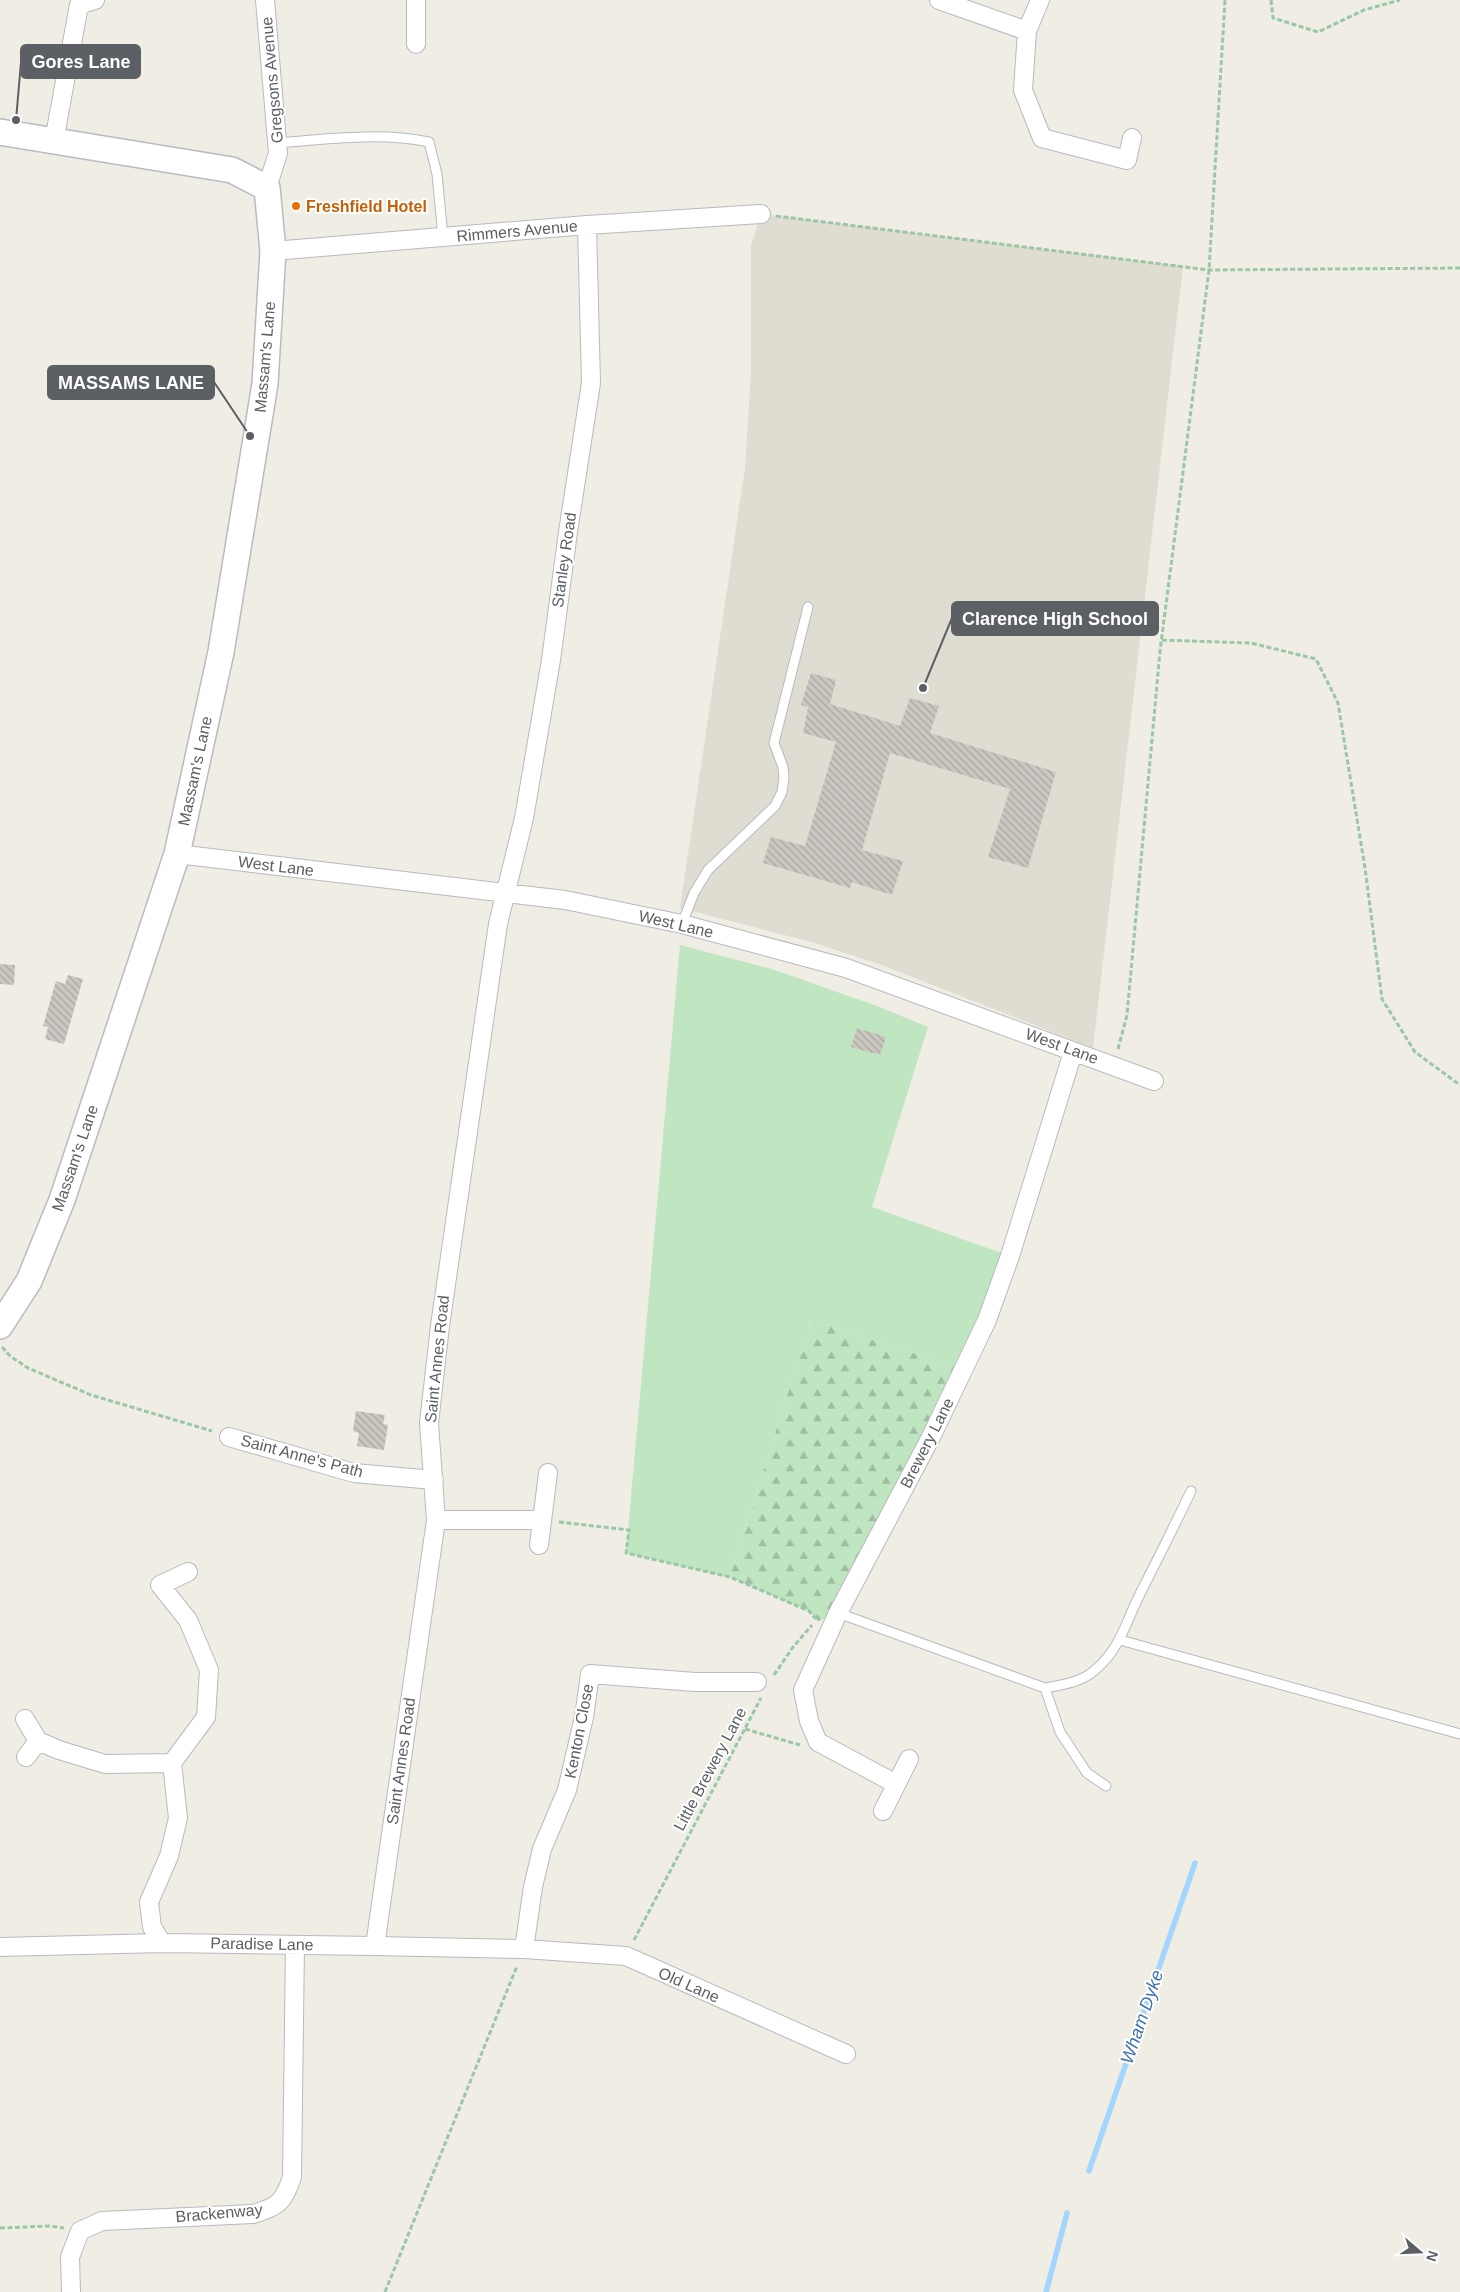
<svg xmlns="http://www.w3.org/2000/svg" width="1460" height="2292" font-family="Helvetica,sans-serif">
<defs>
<pattern id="forest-firs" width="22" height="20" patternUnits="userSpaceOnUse" patternTransform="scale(1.25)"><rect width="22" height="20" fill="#c0e6c1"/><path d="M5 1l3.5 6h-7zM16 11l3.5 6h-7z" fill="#9fbea0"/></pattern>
<pattern id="building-back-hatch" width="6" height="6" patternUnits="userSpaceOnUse" patternTransform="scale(1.25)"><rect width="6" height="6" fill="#cac7c1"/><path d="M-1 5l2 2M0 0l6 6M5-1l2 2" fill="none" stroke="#a7a5a0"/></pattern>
</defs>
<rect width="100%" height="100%" fill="#efede4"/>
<path fill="#dfdcd2" d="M 761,214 L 1183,266 L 1093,1048 L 879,964 L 811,942 L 680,908 L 745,468 L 751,372 L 751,246 Z"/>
<path fill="#c0e6c1" d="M 680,945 L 772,969 L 877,1006 L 928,1027 L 872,1207 L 1010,1256 L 963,1369 L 811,1320 L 730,1577 L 626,1553 Z"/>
<path fill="url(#forest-firs)" d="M 811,1320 L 963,1369 L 838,1613 L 818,1621 L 809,1611 L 730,1577 Z"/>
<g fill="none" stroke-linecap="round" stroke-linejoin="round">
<path stroke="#a4d5ff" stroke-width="5.5" d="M 1089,2171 L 1195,1863
M 1046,2292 L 1067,2213"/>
</g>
<path fill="url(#building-back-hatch)" d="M 811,673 L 836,680 L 830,704 L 900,726 L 910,698 L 939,706 L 930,733 L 1056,772 L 1028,868 L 988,857 L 1010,789 L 890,753 L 862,850 L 903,861 L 892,895 L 852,882 L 850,888 L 763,863 L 771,837 L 805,846 L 836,742 L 803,733 L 808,707 L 801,705 Z
M 0,964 L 15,965 L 14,985 L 0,984 Z
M 68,975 L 83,979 L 64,1044 L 45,1039 L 48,1027 L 43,1026 L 56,981 L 65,984 Z
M 857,1028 L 886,1037 L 880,1055 L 851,1047 Z
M 356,1411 L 385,1415 L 383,1424 L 388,1425 L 384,1450 L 357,1446 L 359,1433 L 353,1431 Z"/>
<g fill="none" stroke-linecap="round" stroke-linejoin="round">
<g stroke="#b7babe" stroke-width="11">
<path id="lane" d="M 277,143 C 327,139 379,132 429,142 L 437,174 L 443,237
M 682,924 L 694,893 L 708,870 L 775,806 L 782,792 L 784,778 L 783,767 L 774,743 L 808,607
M 838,1613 L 1045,1688 C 1062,1685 1082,1682 1095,1670 C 1119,1650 1125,1625 1138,1598 C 1156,1562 1174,1527 1191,1491
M 1120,1640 L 1460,1734
M 1045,1688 L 1060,1732 L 1087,1773 L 1106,1786"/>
</g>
<g stroke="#b7babe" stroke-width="20">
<path id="street" d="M 265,0 L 278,153 L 267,188
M 416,0 L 416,44
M 939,0 L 1027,31
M 1040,0 L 1027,31 L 1023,90 L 1042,138 L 1127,160 L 1132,138
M 54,141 L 79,5 L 95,0
M 273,251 L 587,225 L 761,214
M 177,854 L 565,900 L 682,924 L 846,968 L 1154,1081
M 229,1437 L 354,1473 L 434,1480
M 436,1520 L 541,1520
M 539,1545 L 548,1473
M 25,1719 L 38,1741 L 59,1750 L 105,1764 L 172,1763 L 206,1717 L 209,1670 L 188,1620 L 160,1585 L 188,1572
M 26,1757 L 38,1741
M 896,1784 L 818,1742 L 809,1721 L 803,1690 L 838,1613 L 931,1437 L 987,1320 L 1010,1256 L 1073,1052
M 883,1811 L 909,1759
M 162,1943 L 152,1927 L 149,1902 L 169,1856 L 178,1818 L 172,1763
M 375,1946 L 436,1520 L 429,1423 L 440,1326 L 498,924 L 524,818 L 551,660 L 568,532 L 591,383 L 587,225
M 0,1947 L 162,1943 L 375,1946 L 524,1949 L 626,1956 L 846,2054
M 524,1949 L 533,1887 L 542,1849 L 567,1790 L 584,1717 L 590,1674 L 695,1682 L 757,1682
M 71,2292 L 70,2257 L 80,2231 L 102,2221 L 253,2214 C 278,2207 284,2202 292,2177 L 295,1945"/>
</g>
<g stroke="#b8bbc0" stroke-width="28">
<path id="secondary" d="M 0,132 L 232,170 L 267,188 L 273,251 L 265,384 L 221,652 L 177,854 L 62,1200 L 29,1281 L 0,1326"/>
</g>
<path stroke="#99c7a8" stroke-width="3" stroke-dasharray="5 2.5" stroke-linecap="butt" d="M 1271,0 L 1273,18 L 1318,32 L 1364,10 L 1400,0
M 776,216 L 1209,270 L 1460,268
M 1162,640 L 1251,643 L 1316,659 L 1338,703 L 1365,868 L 1382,999 L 1415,1052 L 1460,1085
M 1118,1049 L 1127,1015 L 1160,651 L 1209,270 L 1225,0
M 2,1347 L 10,1356 L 28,1368 L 91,1395 L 212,1431
M 559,1522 L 629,1530 L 626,1553 L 730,1577 L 809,1611 L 816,1619
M 774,1675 L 793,1647 L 812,1625
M 745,1729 L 800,1745
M 634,1940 L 761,1698
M 0,2228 L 49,2226 L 64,2228
M 385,2292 L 517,1966"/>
<use href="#lane" stroke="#fff" stroke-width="9"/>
<use href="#street" stroke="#fff" stroke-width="18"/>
<use href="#secondary" stroke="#fff" stroke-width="25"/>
</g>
<circle fill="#e8710a" stroke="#fff" stroke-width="2" cx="296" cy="206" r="5"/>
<g text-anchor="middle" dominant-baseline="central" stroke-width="4" stroke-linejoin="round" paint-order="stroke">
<g font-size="16" fill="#5c6065" stroke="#fff">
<text transform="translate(272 80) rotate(-95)">Gregsons Avenue</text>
<text transform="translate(517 231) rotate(-5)">Rimmers Avenue</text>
<text transform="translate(265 357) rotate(-85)">Massam's Lane</text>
<text transform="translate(564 560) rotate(-82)">Stanley Road</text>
<text transform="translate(195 771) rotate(-78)">Massam's Lane</text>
<text transform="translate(276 866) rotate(7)">West Lane</text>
<text transform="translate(676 924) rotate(13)">West Lane</text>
<text transform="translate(1062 1046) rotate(20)">West Lane</text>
<text transform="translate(75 1158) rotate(-71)">Massam's Lane</text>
<text transform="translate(437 1359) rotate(-84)">Saint Annes Road</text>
<text transform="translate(927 1443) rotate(-63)">Brewery Lane</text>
<text transform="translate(302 1456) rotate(15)">Saint Anne's Path</text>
<text transform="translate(579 1731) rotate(-79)">Kenton Close</text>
<text transform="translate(401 1761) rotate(-82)">Saint Annes Road</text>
<text transform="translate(710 1769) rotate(-62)">Little Brewery Lane</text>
<text transform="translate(262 1944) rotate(1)">Paradise Lane</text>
<text transform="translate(689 1985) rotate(24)">Old Lane</text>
<text transform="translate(219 2213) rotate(-5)">Brackenway</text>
</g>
<g font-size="16" font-weight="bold" fill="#c56008" stroke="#fff" text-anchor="start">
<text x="306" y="206">Freshfield Hotel</text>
</g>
<g font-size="18" font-style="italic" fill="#4074b2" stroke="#fff">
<text transform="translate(1142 2017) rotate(-71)">Wham Dyke</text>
</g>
</g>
<path fill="none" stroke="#5c6065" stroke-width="2" d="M16 120L21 62M250 436L214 382M923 688L952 618"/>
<g fill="#5c6065" stroke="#fff" stroke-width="2">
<circle cx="16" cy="120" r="5"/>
<circle cx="250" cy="436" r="5"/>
<circle cx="923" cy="688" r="5"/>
</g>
<g fill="#5c6065" stroke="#5c6065" stroke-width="2">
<rect x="21" y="45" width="119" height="33" rx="5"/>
<rect x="48" y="366" width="166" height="33" rx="5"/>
<rect x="952" y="602" width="206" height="33" rx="5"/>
</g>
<g font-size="18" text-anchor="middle" font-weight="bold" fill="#fff">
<text x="81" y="68">Gores Lane</text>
<text x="131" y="389">MASSAMS LANE</text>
<text x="1055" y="625">Clarence High School</text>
</g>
<g transform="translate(1420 2252) rotate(109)" stroke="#ffffff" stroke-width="4" paint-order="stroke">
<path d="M0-4L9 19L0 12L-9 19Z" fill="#5c6065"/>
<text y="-8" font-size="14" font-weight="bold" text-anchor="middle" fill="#5c6065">N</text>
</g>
</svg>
